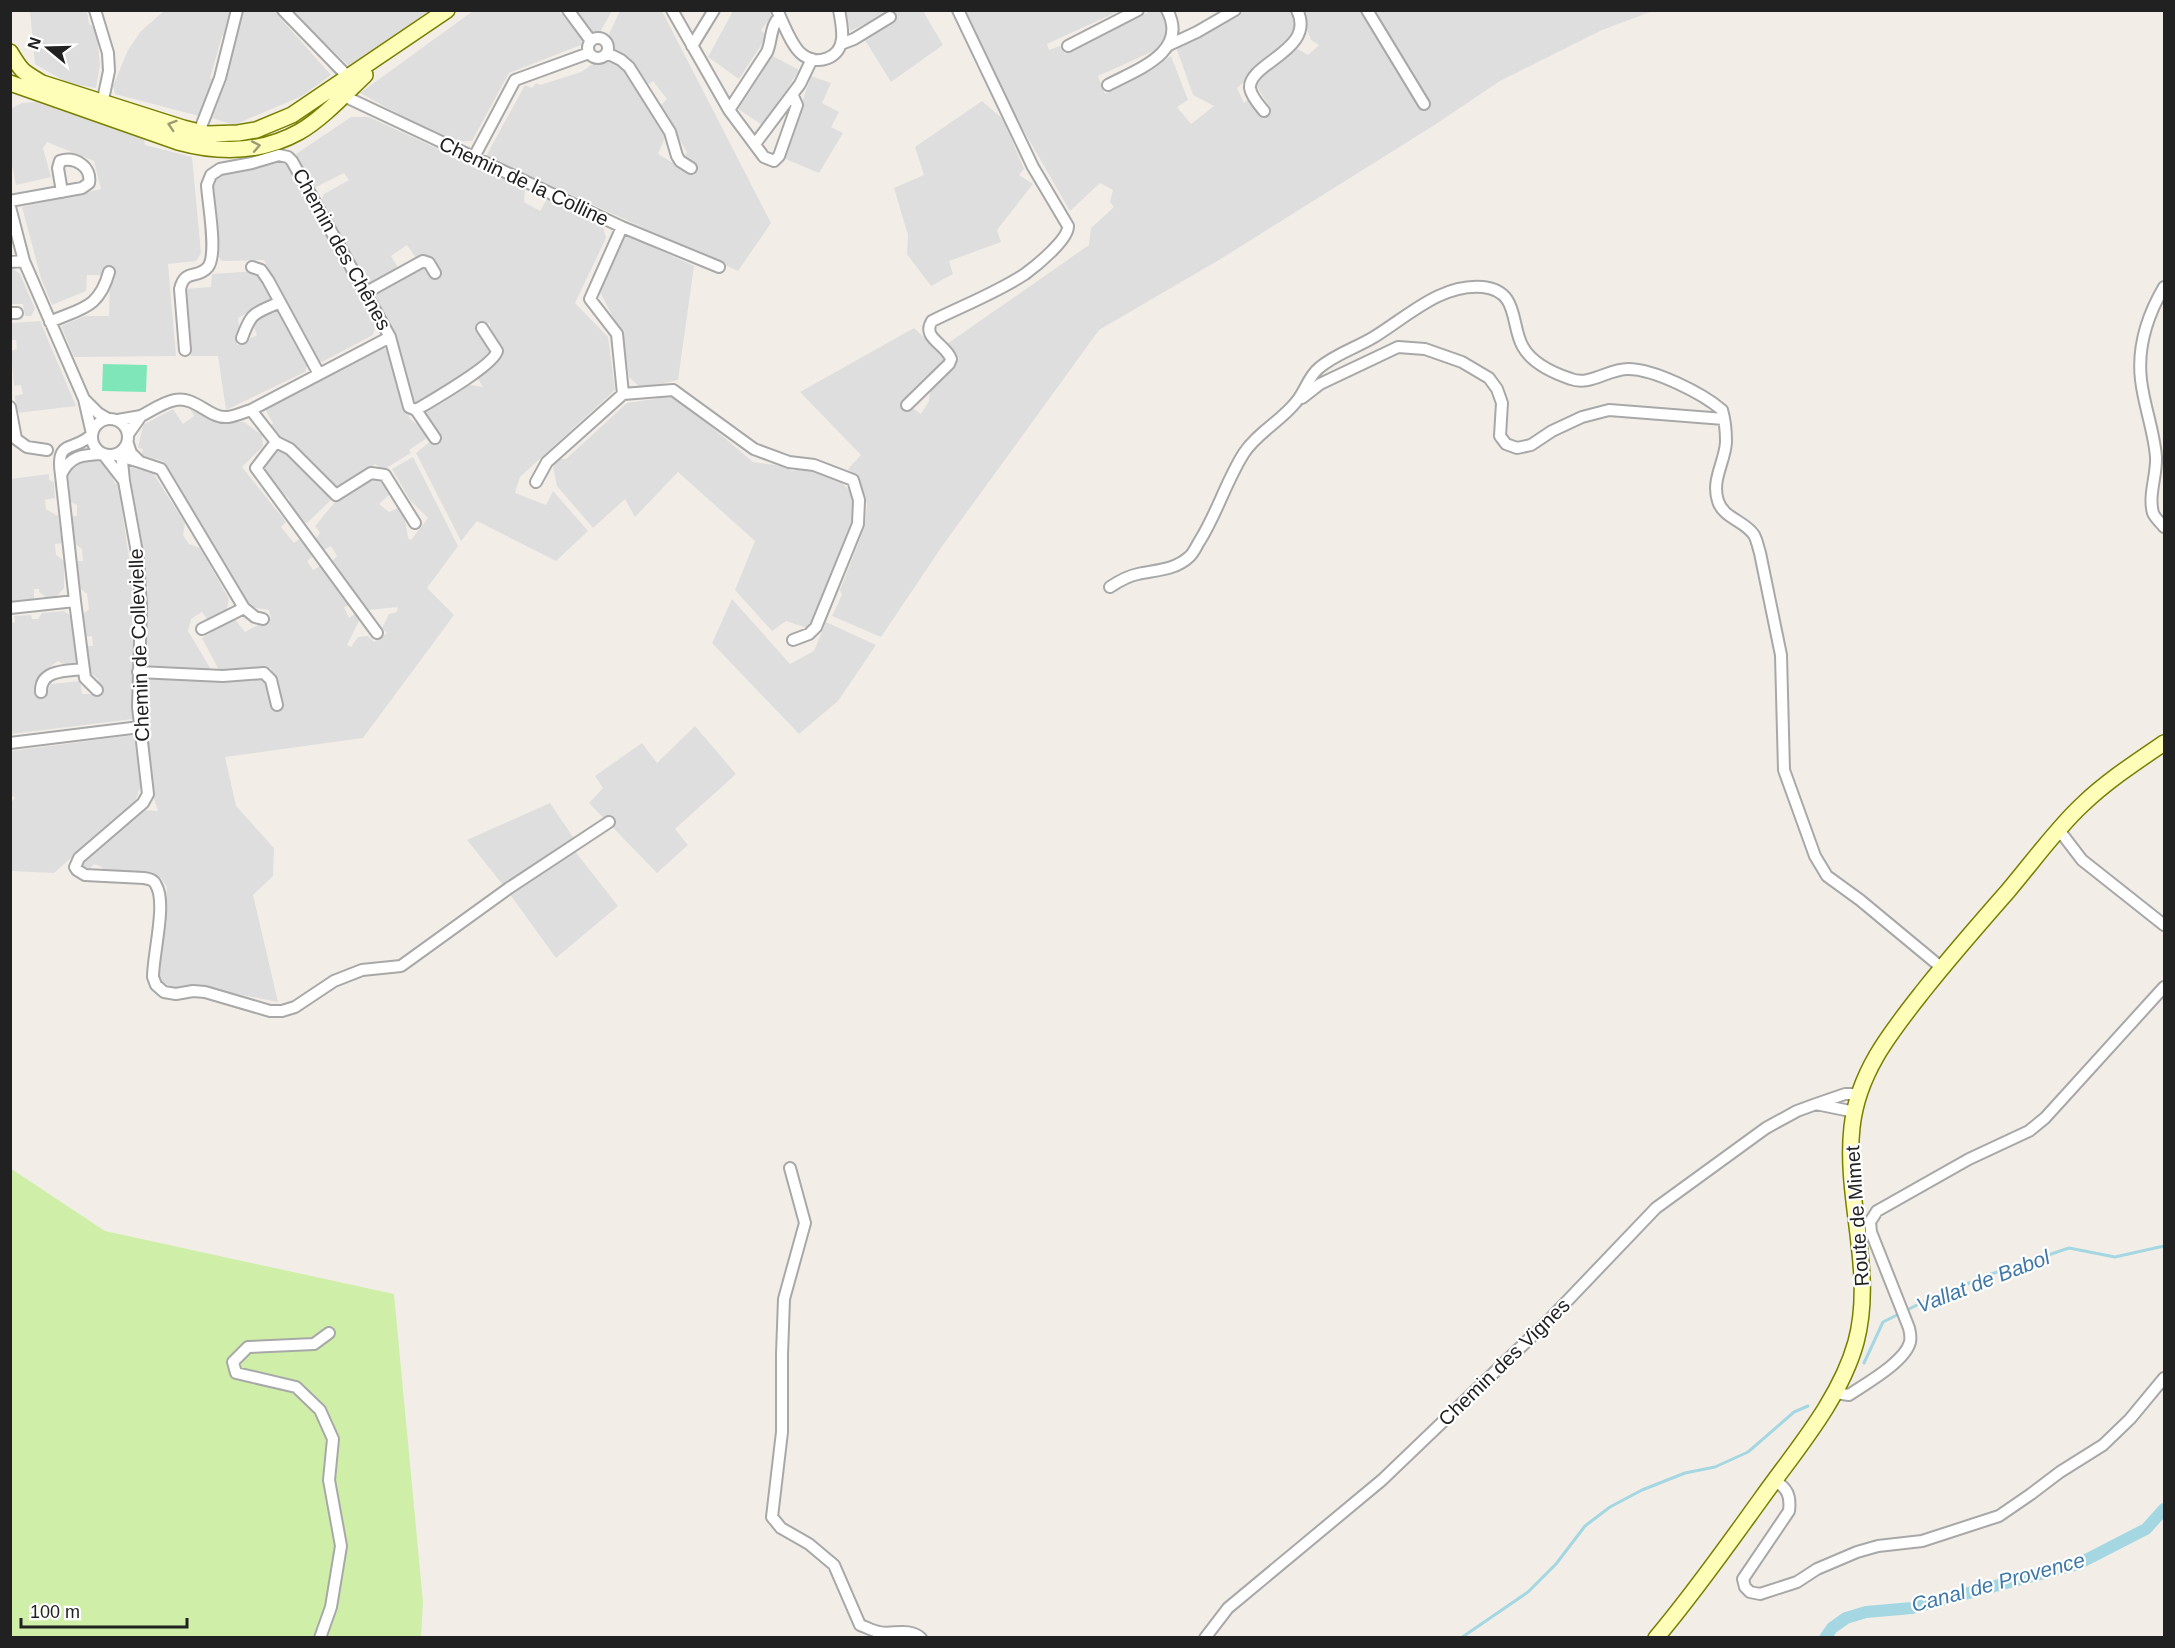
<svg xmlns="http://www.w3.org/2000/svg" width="2175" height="1648" font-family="Arial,sans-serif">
<rect width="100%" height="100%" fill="#f2eee7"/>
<path fill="#dfdede" d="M 846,10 L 892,11 L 850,31 Z
M 30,11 L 87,11 L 89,24 L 96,28 L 100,64 L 96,88 L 68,83 L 35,64 Z
M 164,11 L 232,11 L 227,37 L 222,36 L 210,78 L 213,80 L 199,116 L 115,94 L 113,86 L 128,50 L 141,31 Z
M 242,11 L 274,11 L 331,75 L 302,96 L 234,125 L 212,118 L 227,80 L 231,46 Z
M 291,11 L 429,11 L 350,67 Z
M 473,11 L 559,11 L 582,39 L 581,45 L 509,73 L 472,141 L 450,142 L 360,93 Z
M 573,11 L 612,11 L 600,32 L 595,31 L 590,33 Z
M 620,11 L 662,11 L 771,223 L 738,271 L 486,156 L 525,85 L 532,88 L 536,83 L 540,85 L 581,72 L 594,63 L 601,64 L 609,61 L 624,69 L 666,135 L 658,154 L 692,174 L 696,168 L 683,159 L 687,152 L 659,107 L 667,99 L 653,81 L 646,86 L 628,58 L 614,50 L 608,36 Z
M 733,11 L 769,11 L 772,16 L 761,30 L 767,36 L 739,79 L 708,57 Z
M 894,11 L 923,11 L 943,45 L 891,82 L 863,37 L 896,15 Z
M 959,11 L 1119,11 L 1047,44 L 1049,50 L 1060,46 L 1065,54 L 1150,11 L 1161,11 L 1167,21 L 1165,38 L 1158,49 L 1098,76 L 1105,94 L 1171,56 L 1188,100 L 1177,107 L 1191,124 L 1214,106 L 1193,95 L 1176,47 L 1245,11 L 1292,11 L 1296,19 L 1294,36 L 1283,49 L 1237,88 L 1244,103 L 1250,98 L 1262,114 L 1270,108 L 1253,80 L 1296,48 L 1308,55 L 1319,45 L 1311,40 L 1300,11 L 1363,11 L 1415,79 L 1372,11 L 1653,11 L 1602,30 L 1500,81 L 1433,126 L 1219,260 L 1099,330 L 943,545 L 881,637 L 832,616 L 842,595 L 840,590 L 865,526 L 867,504 L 858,478 L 848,469 L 861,455 L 800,392 L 914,328 L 947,359 L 909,409 L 913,408 L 921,414 L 929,401 L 930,389 L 959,358 L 947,344 L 1089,245 L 1091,228 L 1114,207 L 1110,202 L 1113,190 L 1100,183 L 1070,211 L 992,76 Z
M 771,55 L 799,70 L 764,126 L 738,109 Z
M 811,76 L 831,83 L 822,103 L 839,112 L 831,127 L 843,133 L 819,173 L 783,158 Z
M 982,101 L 1003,119 L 1024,169 L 1019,175 L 1033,184 L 997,230 L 1001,242 L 949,261 L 953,274 L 931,286 L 907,254 L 908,235 L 894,188 L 924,175 L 915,147 Z
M 36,102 L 144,138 L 145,145 L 192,157 L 201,253 L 196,261 L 168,264 L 176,356 L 74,357 L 61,326 L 85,316 L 109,316 L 110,275 L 87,275 L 86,291 L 52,305 L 41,278 L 22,207 L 101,189 L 94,161 L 47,142 L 43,148 L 51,177 L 16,185 L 11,161 L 10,109 L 22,103 Z
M 351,117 L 369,117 L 525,189 L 524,202 L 540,211 L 547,199 L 603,227 L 606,238 L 575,303 L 608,337 L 615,390 L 520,477 L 515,493 L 546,505 L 553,491 L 588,531 L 556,561 L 477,521 L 461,541 L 416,453 L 438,435 L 423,415 L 428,406 L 465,384 L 483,387 L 477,377 L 503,355 L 490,334 L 490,323 L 475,327 L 492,355 L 414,405 L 395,338 L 372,293 L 421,266 L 426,266 L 438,272 L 427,256 L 418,261 L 407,245 L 391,256 L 399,269 L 371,286 L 363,283 L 321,201 L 324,194 L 349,180 L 344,173 L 314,188 L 296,154 Z
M 280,162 L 286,163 L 376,322 L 373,335 L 322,362 L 315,360 L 264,260 L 222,261 L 219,257 L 213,190 L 215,179 L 223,170 L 256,168 Z
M 629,236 L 694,266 L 678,380 L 641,388 L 629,377 L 623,337 L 598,288 L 621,239 Z
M 11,267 L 20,274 L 35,309 L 31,316 L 25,316 L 23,304 L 11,304 Z
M 256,271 L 261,276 L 273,300 L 238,318 L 240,333 L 237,336 L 237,345 L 257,335 L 252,322 L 275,310 L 280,314 L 307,366 L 305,372 L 226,410 L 218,356 L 191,356 L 185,289 L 211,287 L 212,274 Z
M 40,321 L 76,406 L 17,413 L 15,396 L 23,394 L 21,385 L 14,386 L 11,351 L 17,349 L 16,340 L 11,340 L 11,323 Z
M 383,348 L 389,350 L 410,419 L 428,433 L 427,438 L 409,450 L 411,453 L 383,470 L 375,464 L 340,490 L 334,489 L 269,427 L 273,423 L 265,409 Z
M 675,396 L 753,462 L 784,466 L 792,471 L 807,468 L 833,474 L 850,491 L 854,507 L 851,528 L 813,623 L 807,628 L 786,621 L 772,631 L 735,590 L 755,541 L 678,472 L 635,517 L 625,499 L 593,528 L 557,486 L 553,467 L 559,459 L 566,459 L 627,403 Z
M 173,409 L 183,424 L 194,416 L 190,409 L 216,422 L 244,422 L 262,435 L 263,446 L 242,467 L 286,522 L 281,527 L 294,543 L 302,537 L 313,556 L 307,561 L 313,570 L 322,565 L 350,605 L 344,607 L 349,618 L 356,613 L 361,617 L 347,645 L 351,647 L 358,637 L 368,636 L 374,642 L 387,633 L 382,628 L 389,614 L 397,612 L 398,607 L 369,610 L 331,562 L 337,556 L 331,546 L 324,550 L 315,539 L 320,533 L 315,526 L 340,496 L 377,475 L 385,479 L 390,494 L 379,504 L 389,512 L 400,507 L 404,514 L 408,538 L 411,540 L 428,518 L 410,500 L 392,469 L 413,457 L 458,546 L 427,588 L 454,615 L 363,738 L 225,757 L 236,806 L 274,848 L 273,876 L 253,895 L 278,1002 L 207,988 L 179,988 L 159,982 L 167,887 L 161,878 L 151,875 L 103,874 L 102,867 L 94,864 L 86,872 L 81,869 L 81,864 L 141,810 L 158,811 L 149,783 L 144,677 L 261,676 L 267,680 L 281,707 L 271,668 L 220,672 L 202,638 L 234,618 L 245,632 L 271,618 L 269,610 L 249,607 L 163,461 L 141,455 L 143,449 L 138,448 L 143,425 Z
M 279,447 L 334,497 L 307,523 L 298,521 L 287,504 L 290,500 L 282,492 L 278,493 L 259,467 Z
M 81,460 L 97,460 L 108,466 L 115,484 L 118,483 L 132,578 L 133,719 L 11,734 L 10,623 L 15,622 L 14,616 L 31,615 L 32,619 L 38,619 L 42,613 L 64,611 L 72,617 L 78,662 L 63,664 L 58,661 L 44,671 L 34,684 L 36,695 L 46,694 L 51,684 L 80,681 L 82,694 L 100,694 L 98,679 L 89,672 L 86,646 L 93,646 L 92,636 L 84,637 L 81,616 L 89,609 L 87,594 L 80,588 L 77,561 L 83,561 L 82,549 L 74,543 L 72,516 L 77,516 L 77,505 L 69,501 L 68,491 L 70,490 L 68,473 L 71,465 Z
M 129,467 L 153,473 L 185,523 L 183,535 L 189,544 L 200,548 L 229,599 L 226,613 L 209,622 L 202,612 L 191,619 L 188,631 L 212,671 L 153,671 L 143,663 L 148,588 Z
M 49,474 L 49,480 L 54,482 L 55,498 L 45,500 L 46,509 L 58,516 L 62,543 L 55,544 L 56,555 L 64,561 L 64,588 L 58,595 L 48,599 L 39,592 L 39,589 L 34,589 L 34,601 L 11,604 L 10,479 Z
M 732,599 L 790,664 L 814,651 L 826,622 L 876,645 L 838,701 L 799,734 L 712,643 Z
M 695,726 L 736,774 L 675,829 L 688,845 L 657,873 L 589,803 L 603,788 L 595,776 L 642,743 L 657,763 Z
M 134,735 L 141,784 L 136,800 L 54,873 L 11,871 L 11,803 L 15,797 L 11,796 L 11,751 Z
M 550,803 L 575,840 L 503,885 L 467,840 Z
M 574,850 L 618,906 L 556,958 L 509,893 Z"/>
<path fill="#cfefa9" d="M 10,1168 L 105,1231 L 394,1294 L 423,1602 L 421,1637 L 11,1637 Z"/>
<path fill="#7fe6ba" d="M 103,364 L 147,365 L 146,392 L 102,391 Z"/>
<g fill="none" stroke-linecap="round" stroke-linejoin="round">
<path stroke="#a4d7e2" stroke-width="3" d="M 276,10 L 288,23
M 329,65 L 338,75
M 1864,1363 L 1883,1322 L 1919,1304 L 1991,1274 L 2069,1248 L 2115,1257 L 2164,1246
M 1461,1638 L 1528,1592 L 1556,1564 L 1585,1526 L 1610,1507 L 1642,1490 L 1685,1473 L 1715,1467 L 1748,1452 L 1794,1412 L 1808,1406"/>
<path stroke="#a4d7e2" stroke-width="12" d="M 1825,1638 L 1832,1628 L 1846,1618 L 1866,1612 L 1912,1608 L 2078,1564 L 2146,1529 L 2164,1509"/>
<g stroke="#a8a8a8" stroke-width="14">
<path id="minor" d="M 95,10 L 108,53 L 109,71 L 101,109
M 283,10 L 353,82
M 568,10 L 591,41
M 672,10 L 729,110 L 764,157 L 774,161 L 779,156 L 797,105 L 793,96
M 777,10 C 783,22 792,48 803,55 C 818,66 840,58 842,39 C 843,30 841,20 839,10
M 1367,10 L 1424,104
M588 48a10 10 0 1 1 20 0a10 10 0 1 1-20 0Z
M 841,44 L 854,39 L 890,17
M 1169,45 L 1197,32 L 1235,10
M 692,46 L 714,10
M 1068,46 L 1138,10
M 607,53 L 621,60 L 629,67 L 670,132 L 677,156 L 680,161 L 691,168
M 1108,85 C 1136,70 1190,52 1167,10
M 340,91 L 346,97 L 622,227 L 719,267
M 729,110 L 767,52 C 772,41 770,25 780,17
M 1264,111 C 1259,105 1251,96 1250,88 C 1248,63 1317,50 1297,10
M 199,132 L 220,78 L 237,10
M 755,144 L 800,84 L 812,59
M 474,157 L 515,80 L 589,53
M 10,201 L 82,188 L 89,183 C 92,167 75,156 60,161 L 58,168 L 62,192
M 10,207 L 24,261 L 84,399
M 10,262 L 24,261
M 252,267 L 261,270 L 268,280 L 319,374
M 2164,287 C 2147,316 2137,346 2141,380 C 2144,406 2154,431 2156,457 C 2157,475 2148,495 2153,513 C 2155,518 2161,523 2164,527
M 365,293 L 423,261 L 429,263 L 435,273
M 10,313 L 17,313
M 50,322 C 81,308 99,309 109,272
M 242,338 C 252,310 255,314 280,302
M 185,350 L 180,289 C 185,268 197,280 208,267 C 218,254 208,203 207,185 L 211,175 L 220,169 L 252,163 L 279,155 L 288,157 L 292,161 L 390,337 L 409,407 L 416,410 C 431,401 494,365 497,351 L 482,328
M 623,394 L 673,390 L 754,449 L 789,462 L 814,465 L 853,480 L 859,500 L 858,524 L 816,627 L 809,634 L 793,640
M 1302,398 L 1320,384 L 1398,347 L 1425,349 L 1462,362 L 1489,378 L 1497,389 L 1502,403 L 1500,436 L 1506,444 L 1517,448 L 1531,445 L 1552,431 L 1582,417 L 1609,410 L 1724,419
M 907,405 L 949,364 L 951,359 C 946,344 921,338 932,321 C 962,306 996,293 1025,274 C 1036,266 1069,239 1068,226 L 1033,167 L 958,10
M 10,407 L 16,439 L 27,447 L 47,450
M 251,410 L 276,442 L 290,449 L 336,495 L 371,473 L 385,475 L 415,523
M 416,410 L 435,438
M 141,416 C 152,410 164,402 175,400 C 196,396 209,419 228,417 C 236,416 244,412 251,410 L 390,337
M92 437a18 18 0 1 1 36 0a18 18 0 1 1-36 0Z
M 108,419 L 98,413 L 84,399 L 92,434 C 75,453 55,437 61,475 C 70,455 83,455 103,454 L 124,481 L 121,452
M 118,420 L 141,416 L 129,433
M 276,442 L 256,468 L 377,633
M 116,455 L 140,462 L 131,453 L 128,444
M 140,462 L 161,469 L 244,608 L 202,629
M 61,475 L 75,601
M 124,481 L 138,558 L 141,606 L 138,707 L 148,794 L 143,803 L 79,858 L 75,867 L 77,870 L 85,875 L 144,878 C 150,879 154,880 156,885 C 167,903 153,954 153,977 L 156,985 L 164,992 L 176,994 L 193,991 L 205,992 L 270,1011 L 282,1011 L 295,1007 L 334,981 L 362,970 L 401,966 L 509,888 L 609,822
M 536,482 L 547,462 L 623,394 L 617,334 L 590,299 L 622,227
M 1110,587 C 1119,581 1128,576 1138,574 C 1156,570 1175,570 1189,557 C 1193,554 1196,547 1199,542 C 1217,514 1226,481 1244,453 C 1257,433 1281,421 1296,402 C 1305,392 1308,377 1319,368 C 1335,354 1356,348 1374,337 C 1407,317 1441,283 1483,287 C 1520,291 1510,325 1523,347 C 1532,363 1553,373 1571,379 C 1590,386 1608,369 1628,369 C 1654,369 1702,393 1722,410 C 1725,420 1726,432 1726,442 C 1725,462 1711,480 1718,501 C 1723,518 1745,521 1754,535 C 1757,540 1758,547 1760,553 L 1781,655 L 1784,770 L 1815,856 L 1827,876 L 1860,900 L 1942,968
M 10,608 L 75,601 L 85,678 L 97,690
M 244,608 L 255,617 L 263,619
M 138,672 L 223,676 L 264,673 L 271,680 L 277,705
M 41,692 C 40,669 67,671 84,669
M 10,743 L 140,727
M 2059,830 L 2082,860 L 2164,925
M 1855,1112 L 1816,1104 L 1845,1094 L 1860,1094
M 790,1168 L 805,1223 L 784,1299 L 782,1354 L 782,1432 L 772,1517 L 781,1528 L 809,1544 L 834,1565 L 860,1625 C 866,1627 873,1631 879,1632 C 893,1635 908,1627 921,1638
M 1835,1393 L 1849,1395 C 1865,1384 1905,1362 1910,1342 C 1911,1337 1910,1332 1909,1328 L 1871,1232 L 1870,1222 L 1877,1211 L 1969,1159 L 2029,1131 L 2045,1118 L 2164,987
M 1774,1480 C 1787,1488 1791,1495 1789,1511 L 1743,1579 L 1745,1587 L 1750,1592 L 1760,1594 L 1797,1582 L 1817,1569 L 1857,1552 L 1878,1546 L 1922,1541 L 1999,1516 L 2031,1494 L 2060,1472 L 2103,1445 L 2130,1419 L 2164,1378
M 320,1638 L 331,1607 L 341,1546 L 329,1480 L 333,1439 L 320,1410 L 296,1387 L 236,1373 L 233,1362 L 248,1347 L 314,1344 L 329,1333
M 1205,1638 L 1228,1608 L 1382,1480 L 1549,1320 L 1656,1208 L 1766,1128 L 1797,1111 L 1816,1104"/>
</g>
<g stroke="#777f00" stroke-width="18">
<path id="secondary" d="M 10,52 C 22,72 22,71 42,83 L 183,128 L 207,134 L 238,133 L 256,130 L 292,115 L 447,10
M 10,83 L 178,142 C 218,153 261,153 299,132 C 321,120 346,93 365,75
M 1656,1638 C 1694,1593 1727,1546 1761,1499 C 1795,1451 1840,1400 1856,1342 C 1875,1271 1844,1199 1852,1127 C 1858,1072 1891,1032 1924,990 C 1951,956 1979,924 2008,891 C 2031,864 2057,828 2082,805 C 2107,781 2136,762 2164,743"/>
</g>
<use href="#minor" stroke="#fff" stroke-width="10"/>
<use href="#secondary" stroke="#fefeb8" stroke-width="15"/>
</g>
<defs><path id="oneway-chevron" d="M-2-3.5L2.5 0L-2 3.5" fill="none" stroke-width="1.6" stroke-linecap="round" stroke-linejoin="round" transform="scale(1.5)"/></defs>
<g stroke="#9b9b74">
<use href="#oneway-chevron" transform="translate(172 125) rotate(-162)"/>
<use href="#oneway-chevron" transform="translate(256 146) rotate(-11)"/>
</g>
<g text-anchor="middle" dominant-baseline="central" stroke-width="4.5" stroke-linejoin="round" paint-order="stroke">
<g font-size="20" fill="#212121" stroke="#fff">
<text transform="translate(524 181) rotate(25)">Chemin de la Colline</text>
<text transform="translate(342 249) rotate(61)">Chemin des Chênes</text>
<text transform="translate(139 645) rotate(-92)">Chemin de Collevielle</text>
<text transform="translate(1857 1216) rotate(-94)">Route de Mimet</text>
<text transform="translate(1504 1362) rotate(-44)">Chemin des Vignes</text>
</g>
<g font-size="21" font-style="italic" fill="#3f78a8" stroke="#fff">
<text transform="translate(1983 1281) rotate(-21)">Vallat de Babol</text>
<text transform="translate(1998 1582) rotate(-15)">Canal de Provence</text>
</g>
</g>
<rect width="2175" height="1648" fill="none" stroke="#212121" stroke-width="24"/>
<g transform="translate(48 48) rotate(289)" stroke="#ffffff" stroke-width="4.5" paint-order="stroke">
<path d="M0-4.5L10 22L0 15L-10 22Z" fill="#212121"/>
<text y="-9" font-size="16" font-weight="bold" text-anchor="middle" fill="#212121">N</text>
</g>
<path d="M21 1618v9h166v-9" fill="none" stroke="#212121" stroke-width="3"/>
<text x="30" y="1618" font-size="18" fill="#212121" stroke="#ffffff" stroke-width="4.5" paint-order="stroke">100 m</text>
</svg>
